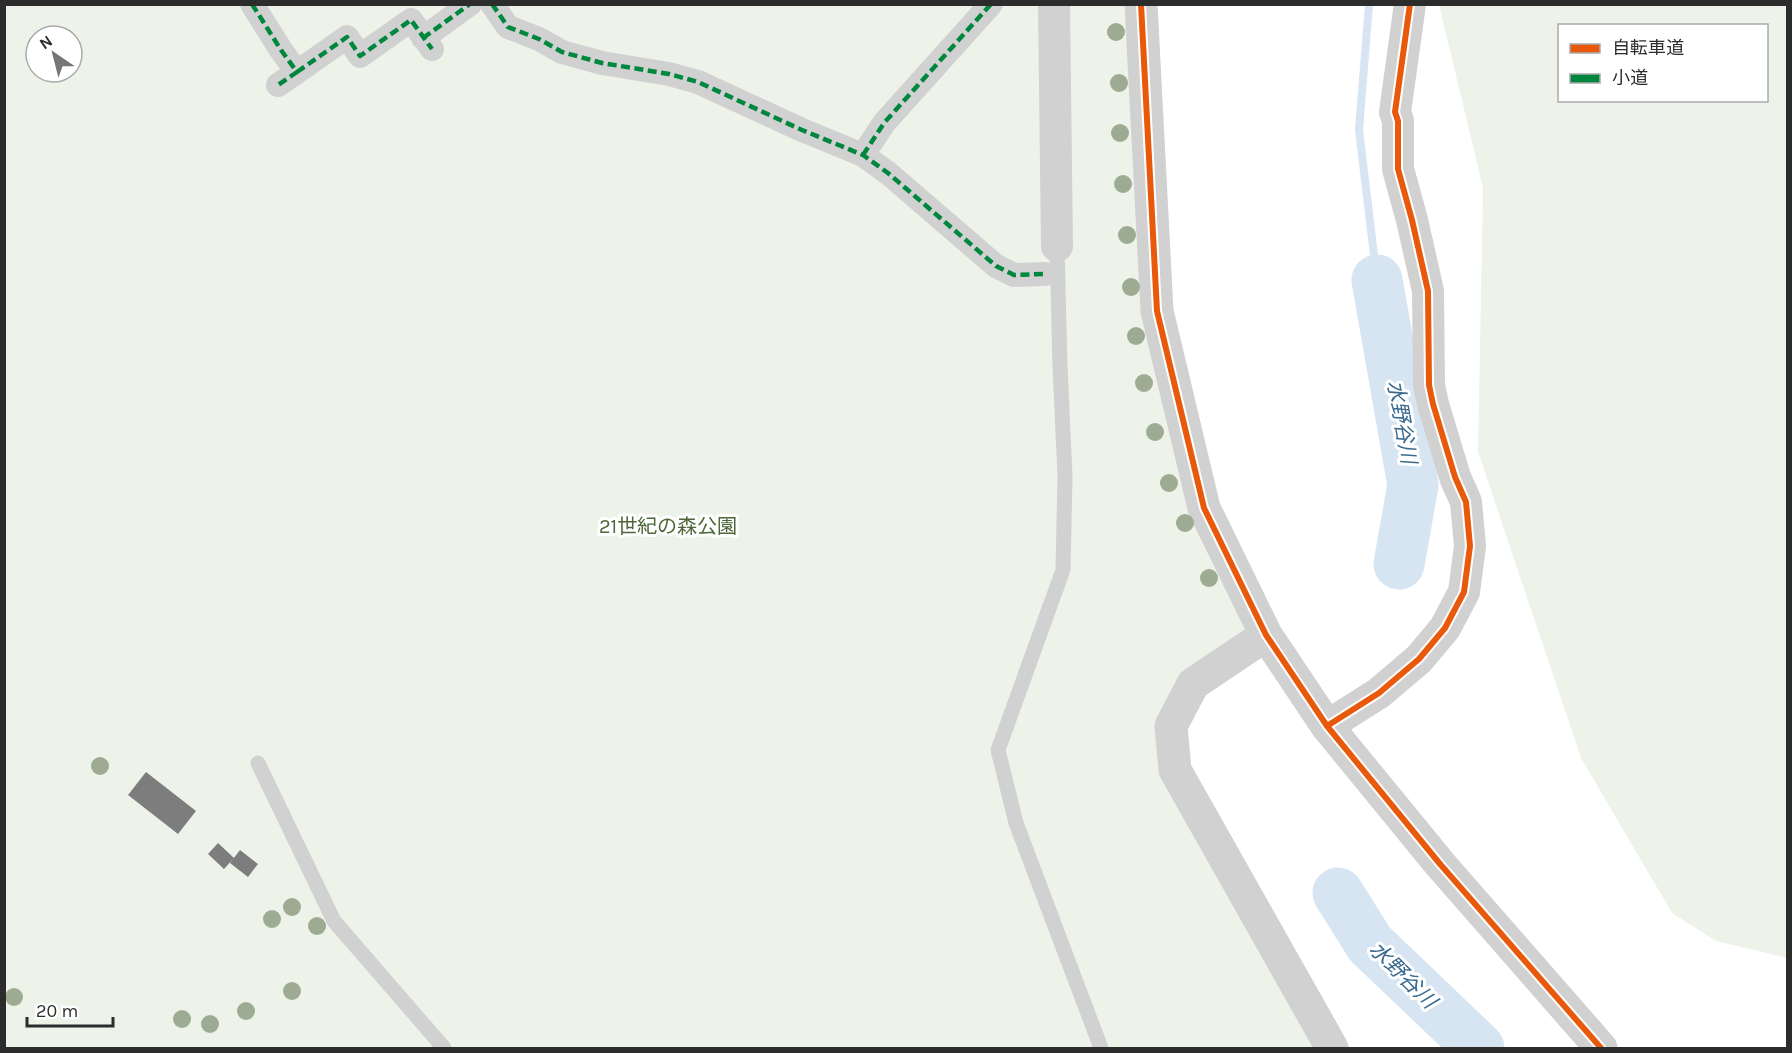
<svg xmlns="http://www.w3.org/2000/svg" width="1792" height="1053" font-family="Karla,'Noto Sans JP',sans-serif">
<rect width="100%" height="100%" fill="#fff"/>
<path fill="#eef3ea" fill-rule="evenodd" d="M 4,5 L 1141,5 L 1157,311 L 1204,508 L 1266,635 L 1171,726 L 1332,1048 L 5,1048 ZM 36,36 L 72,36 L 72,72 L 36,72 Z
M 1439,5 L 1787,5 L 1787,958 L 1716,941 L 1672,913 L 1581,758 L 1478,452 L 1483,188 ZM 1560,26 L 1766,26 L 1766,100 L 1560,100 Z"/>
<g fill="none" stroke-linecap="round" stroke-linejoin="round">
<path stroke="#d6e5f1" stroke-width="8" d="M 1369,4 L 1359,130 L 1377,280"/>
<path stroke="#d6e5f1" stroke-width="51" d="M 1377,280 L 1413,485 L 1399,564
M 1338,893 L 1370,944 L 1479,1048"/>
</g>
<path fill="#7d7d7d" d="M 146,772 L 196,811 L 178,834 L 128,795 Z
M 218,843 L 234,858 L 224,869 L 208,854 Z
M 240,850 L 258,864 L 248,877 L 230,863 Z"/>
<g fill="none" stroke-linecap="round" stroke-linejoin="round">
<path stroke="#d1d1d1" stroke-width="15" d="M 1057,246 L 1060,366 L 1065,476 L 1063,570 L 998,750 L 1016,823 L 1101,1048
M 258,763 L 334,921 L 444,1048"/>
<path stroke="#d1d1d1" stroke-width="24" d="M 252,4 L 281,50 L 297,72 L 278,85
M 492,4 L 508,27 L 539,39 L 562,52 L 602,63 L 669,74 L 698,82 L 802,130 L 863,155 L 888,173 L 996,266 L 1014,275 L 1045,274
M 423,38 L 470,4
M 297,72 L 347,37 L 360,56 L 411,20 L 432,49
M 863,155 L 884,123 L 991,4"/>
<path stroke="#d1d1d1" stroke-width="32" d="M 1054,4 L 1057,246
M 1327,726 L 1379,693 L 1419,659 L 1445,628 L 1464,592 L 1470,546 L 1466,502 L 1455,477 L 1433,404 L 1429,385 L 1428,291 L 1412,220 L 1398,169 L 1398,121 L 1395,112 L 1410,4"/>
<path stroke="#d1d1d1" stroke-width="33" d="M 1141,4 L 1157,311 L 1204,508 L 1266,635 L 1327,726 L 1440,864 L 1601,1048
M 1266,635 L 1193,684 L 1171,726 L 1175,770 L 1332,1048"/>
<path stroke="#00873e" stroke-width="4.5" stroke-dasharray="9 4.5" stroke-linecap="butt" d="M 252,4 L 281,50 L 297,72 L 278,85
M 492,4 L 508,27 L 539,39 L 562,52 L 602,63 L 669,74 L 698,82 L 802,130 L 863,155 L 888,173 L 996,266 L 1014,275 L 1045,274
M 423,38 L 470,4
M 297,72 L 347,37 L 360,56 L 411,20 L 432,49
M 863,155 L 884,123 L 991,4"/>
<g stroke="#fff" stroke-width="10">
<path id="cycleway" d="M 1141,4 L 1157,311 L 1204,508 L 1266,635 L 1327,726 L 1440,864 L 1601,1048
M 1327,726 L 1379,693 L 1419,659 L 1445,628 L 1464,592 L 1470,546 L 1466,502 L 1455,477 L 1433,404 L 1429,385 L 1428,291 L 1412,220 L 1398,169 L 1398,121 L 1395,112 L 1410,4"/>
</g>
<use href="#cycleway" stroke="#e8590c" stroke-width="6"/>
</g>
<g fill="#9dab92">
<circle cx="1116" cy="32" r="9"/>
<circle cx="1119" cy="83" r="9"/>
<circle cx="1120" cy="133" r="9"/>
<circle cx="1123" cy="184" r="9"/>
<circle cx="1127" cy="235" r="9"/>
<circle cx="1131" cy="287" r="9"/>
<circle cx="1136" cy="336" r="9"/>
<circle cx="1144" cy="383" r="9"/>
<circle cx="1155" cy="432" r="9"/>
<circle cx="1169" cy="483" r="9"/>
<circle cx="1185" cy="523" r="9"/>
<circle cx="1209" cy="578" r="9"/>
<circle cx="100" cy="766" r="9"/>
<circle cx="292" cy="907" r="9"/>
<circle cx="272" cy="919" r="9"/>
<circle cx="317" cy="926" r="9"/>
<circle cx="292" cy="991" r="9"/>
<circle cx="14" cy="997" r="9"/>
<circle cx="246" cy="1011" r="9"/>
<circle cx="182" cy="1019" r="9"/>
<circle cx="210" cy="1024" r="9"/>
</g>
<g text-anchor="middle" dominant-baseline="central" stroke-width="6" stroke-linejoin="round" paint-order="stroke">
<g font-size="20" fill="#4d6739" stroke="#fff">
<text x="668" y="526">21世紀の森公園</text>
</g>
<g font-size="21" font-style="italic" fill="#3a6a8e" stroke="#fff">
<text transform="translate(1402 422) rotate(80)">水野谷川</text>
<text transform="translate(1403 975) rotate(45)">水野谷川</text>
</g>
</g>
<rect width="1792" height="1053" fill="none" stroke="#2c2c2c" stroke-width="12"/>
<rect x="1558" y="24" width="210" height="78" fill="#ffffff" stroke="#ababab" stroke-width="1.5"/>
<rect x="1570" y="44" width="30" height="9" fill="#e8590c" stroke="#ababab" stroke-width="1.5"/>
<text x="1612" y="54" font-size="18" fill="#2c2c2c">自転車道</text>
<rect x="1570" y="74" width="30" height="9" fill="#00873e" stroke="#ababab" stroke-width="1.5"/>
<text x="1612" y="84" font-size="18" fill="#2c2c2c">小道</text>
<g transform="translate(54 54) rotate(325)"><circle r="28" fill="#ffffff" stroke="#ababab" stroke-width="1.5"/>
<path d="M0-4.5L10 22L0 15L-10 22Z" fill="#767676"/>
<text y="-9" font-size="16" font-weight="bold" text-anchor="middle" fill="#2c2c2c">N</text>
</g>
<path d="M27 1017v9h86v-9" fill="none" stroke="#2c2c2c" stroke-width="3"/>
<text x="36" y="1017" font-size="18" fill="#2c2c2c" stroke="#ffffff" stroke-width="4.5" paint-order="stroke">20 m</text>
</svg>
